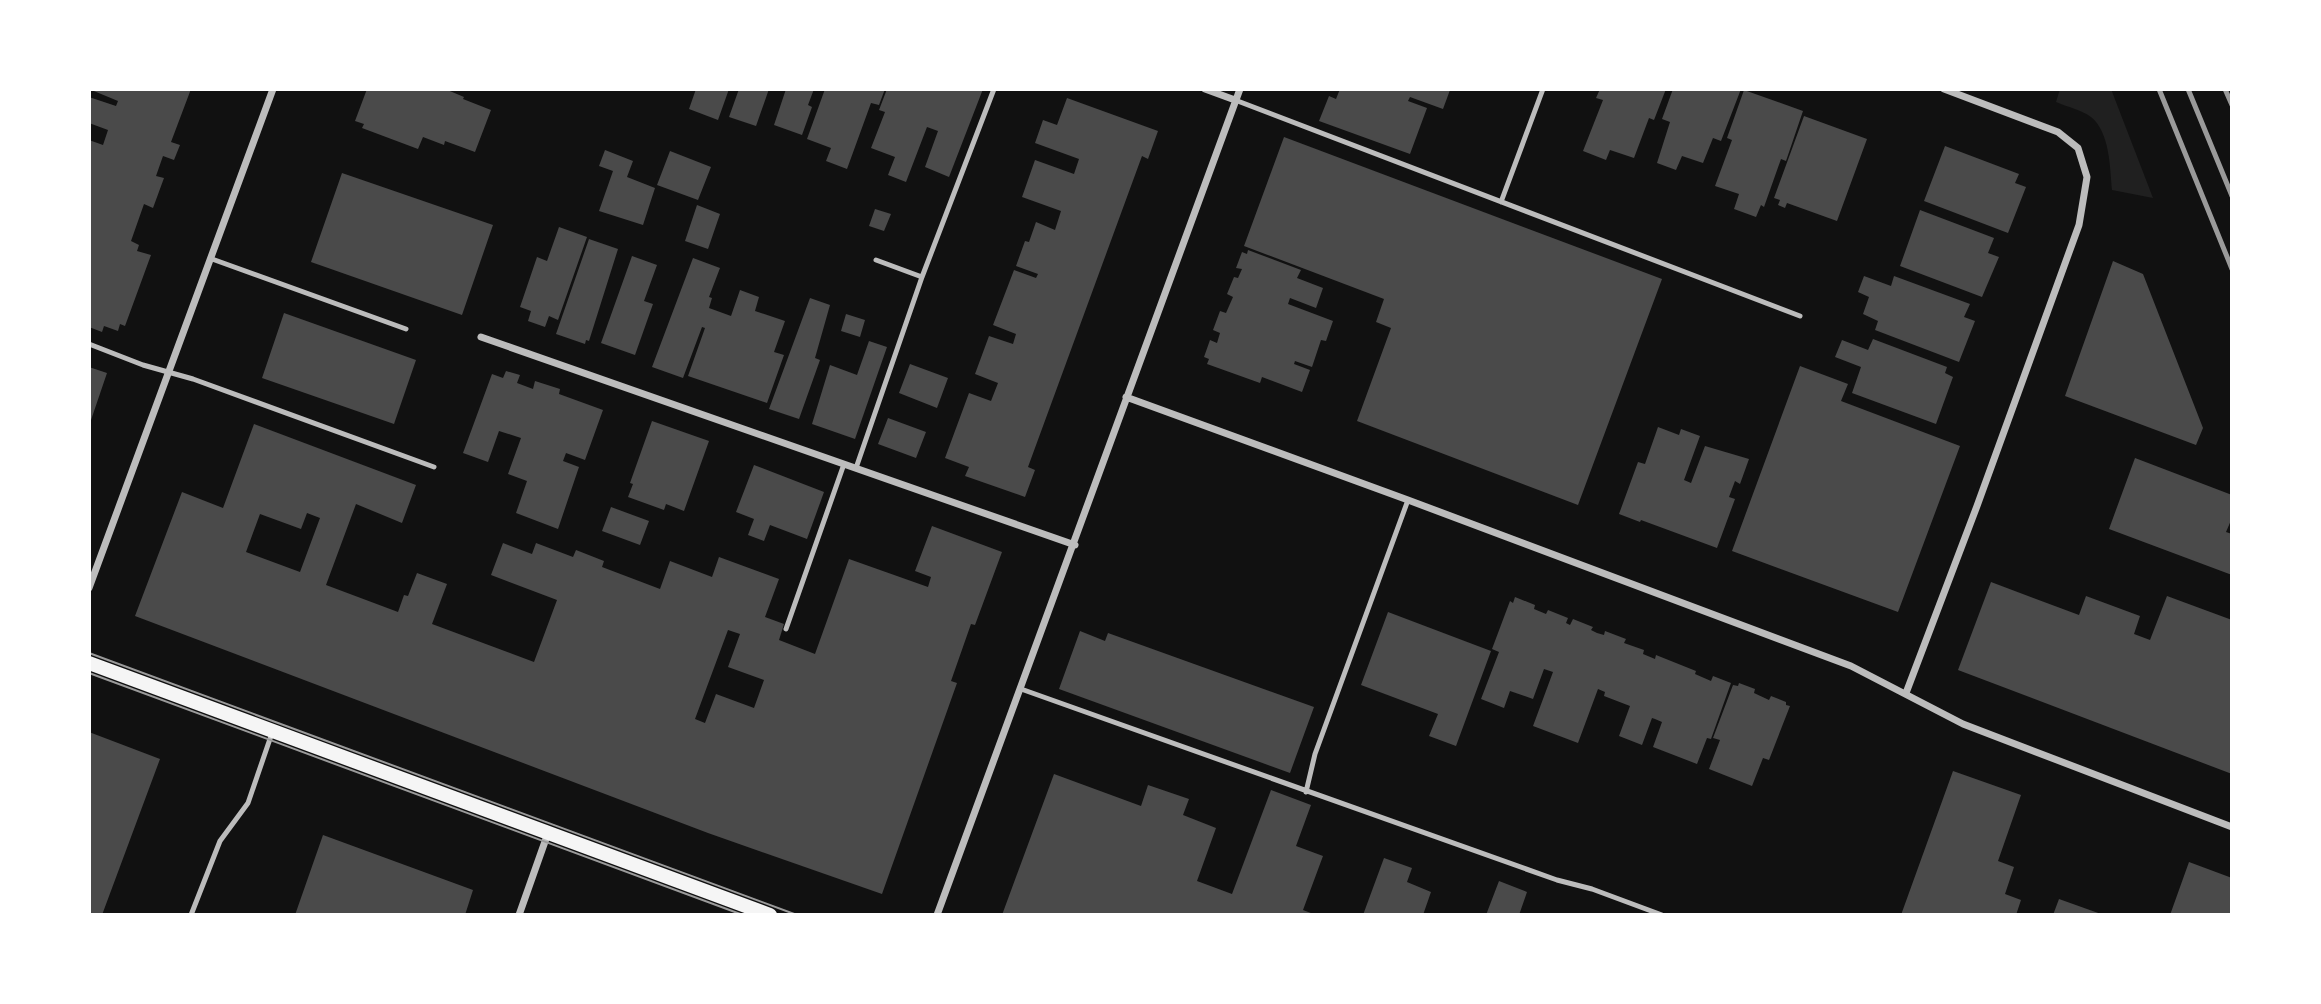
<svg xmlns="http://www.w3.org/2000/svg" width="2321" height="1004" font-family="'Roboto Condensed',sans-serif">
<rect width="100%" height="100%" fill="#111"/>
<path fill="#202020" d="M 2060,89 L 2111,89 L 2153,198 L 2112,190 C 2110,168 2110,132 2091,117 C 2082,110 2067,107 2056,102 Z"/>
<path fill="#4a4a4a" fill-rule="evenodd" d="M 89,89 L 191,89 L 171,142 L 180,145 L 174,160 L 163,156 L 156,176 L 164,178 L 153,208 L 144,204 L 131,241 L 139,245 L 137,251 L 151,255 L 125,326 L 120,324 L 118,331 L 104,326 L 102,332 L 89,327 L 89,140 L 103,145 L 108,130 L 89,123 L 89,97 L 116,106 L 118,101 Z
M 367,89 L 445,89 L 464,97 L 463,99 L 491,110 L 475,152 L 445,141 L 444,145 L 423,137 L 418,149 L 362,128 L 364,124 L 355,121 Z
M 696,89 L 729,89 L 718,120 L 689,109 Z
M 739,89 L 769,89 L 756,126 L 729,117 Z
M 786,89 L 814,89 L 808,105 L 812,107 L 802,135 L 774,125 Z
M 825,89 L 885,89 L 879,105 L 871,103 L 847,169 L 826,161 L 831,148 L 807,139 Z
M 887,89 L 983,89 L 949,177 L 925,167 L 938,131 L 927,127 L 906,182 L 888,175 L 895,157 L 871,148 L 885,112 L 879,110 Z
M 1340,89 L 1448,89 L 1450,90 L 1443,109 L 1410,97 L 1408,101 L 1427,108 L 1410,154 L 1319,121 L 1329,96 L 1336,99 Z
M 1600,89 L 1666,89 L 1654,120 L 1649,118 L 1634,158 L 1610,150 L 1606,160 L 1583,151 L 1603,100 L 1596,98 Z
M 1673,89 L 1741,89 L 1721,141 L 1713,138 L 1703,163 L 1682,156 L 1676,170 L 1657,163 L 1670,122 L 1662,119 Z
M 1744,90 L 1803,111 L 1786,161 L 1781,159 L 1764,207 L 1761,205 L 1756,217 L 1734,209 L 1739,194 L 1715,186 L 1732,140 L 1727,138 Z
M 1067,98 L 1158,131 L 1148,159 L 1142,156 L 1028,467 L 1035,470 L 1025,497 L 965,476 L 969,467 L 945,458 L 969,393 L 991,401 L 998,383 L 975,374 L 989,336 L 1013,344 L 1016,334 L 993,325 L 1014,270 L 1036,278 L 1038,274 L 1016,266 L 1025,241 L 1029,242 L 1036,222 L 1055,230 L 1061,211 L 1022,197 L 1035,160 L 1074,174 L 1079,159 L 1035,143 L 1043,120 L 1057,125 Z
M 1804,116 L 1867,139 L 1837,221 L 1787,203 L 1785,208 L 1778,205 L 1780,200 L 1774,198 Z
M 1284,137 L 1662,279 L 1578,505 L 1357,421 L 1391,328 L 1376,322 L 1384,299 L 1244,246 Z
M 1945,146 L 2019,174 L 2015,183 L 2026,187 L 2008,233 L 1924,201 Z
M 605,150 L 633,161 L 627,177 L 655,188 L 643,225 L 599,211 L 613,171 L 599,166 Z
M 670,151 L 711,167 L 698,200 L 657,185 Z
M 342,173 L 493,225 L 462,315 L 311,262 Z
M 697,205 L 720,214 L 708,249 L 685,241 Z
M 875,209 L 891,214 L 884,231 L 869,226 Z
M 1920,210 L 1994,238 L 1988,253 L 1999,257 L 1982,297 L 1900,266 Z
M 559,227 L 587,237 L 558,320 L 549,316 L 545,327 L 528,321 L 531,311 L 520,307 L 537,257 L 547,261 Z
M 589,239 L 618,249 L 589,341 L 586,340 L 585,344 L 556,334 Z
M 1248,250 L 1301,270 L 1297,278 L 1323,288 L 1316,308 L 1290,298 L 1288,304 L 1333,321 L 1326,341 L 1321,340 L 1312,367 L 1295,361 L 1294,364 L 1310,370 L 1302,392 L 1262,377 L 1260,383 L 1207,364 L 1209,359 L 1204,357 L 1210,340 L 1217,343 L 1220,333 L 1213,330 L 1220,311 L 1226,313 L 1233,297 L 1227,294 L 1234,277 L 1238,278 L 1242,269 L 1236,268 L 1242,252 L 1247,254 Z
M 632,256 L 657,265 L 644,301 L 653,304 L 635,355 L 601,343 Z
M 693,258 L 720,268 L 709,297 L 712,298 L 709,308 L 731,316 L 740,290 L 759,297 L 755,311 L 785,321 L 774,352 L 784,355 L 767,403 L 688,376 L 705,328 L 702,327 L 683,378 L 652,367 Z
M 2113,261 L 2143,274 L 2203,428 L 2196,445 L 2065,396 Z
M 1864,276 L 1891,286 L 1894,276 L 1970,304 L 1964,317 L 1975,321 L 1959,362 L 1875,330 L 1878,321 L 1863,314 L 1869,297 L 1858,292 Z
M 810,298 L 830,305 L 815,358 L 820,360 L 799,419 L 769,409 Z
M 284,313 L 416,360 L 394,424 L 262,378 Z
M 846,314 L 865,320 L 860,337 L 841,331 Z
M 1873,339 L 1947,367 L 1945,373 L 1953,377 L 1936,424 L 1852,393 L 1861,367 L 1835,357 L 1842,340 L 1868,350 Z
M 869,341 L 887,347 L 855,439 L 812,424 L 830,365 L 857,375 Z
M 910,364 L 948,378 L 937,408 L 899,393 Z
M 1800,366 L 1848,384 L 1841,401 L 1960,446 L 1898,612 L 1732,551 Z
M 89,367 L 107,373 L 90,423 L 89,423 Z
M 506,371 L 520,375 L 517,383 L 533,389 L 535,381 L 560,389 L 559,394 L 603,410 L 585,460 L 566,453 L 563,461 L 579,467 L 558,529 L 516,513 L 527,481 L 508,474 L 521,438 L 499,431 L 488,462 L 463,453 L 492,374 L 503,378 Z
M 888,418 L 926,432 L 916,458 L 878,444 Z
M 652,421 L 709,441 L 684,511 L 666,504 L 664,510 L 628,497 L 633,484 L 630,483 Z
M 254,424 L 416,485 L 402,523 L 356,504 L 326,585 L 398,612 L 404,595 L 408,596 L 417,573 L 447,584 L 432,624 L 534,662 L 557,600 L 491,575 L 503,543 L 532,554 L 536,543 L 573,557 L 576,550 L 604,561 L 602,567 L 660,589 L 670,561 L 712,577 L 719,557 L 779,579 L 765,617 L 784,624 L 779,640 L 815,654 L 849,559 L 928,587 L 931,577 L 915,571 L 932,526 L 1002,552 L 975,625 L 971,624 L 951,681 L 957,683 L 882,894 L 708,833 L 135,616 L 182,492 L 223,508 ZM 307,513 L 320,518 L 300,572 L 246,552 L 260,514 L 301,529 ZM 728,630 L 740,634 L 728,667 L 764,680 L 754,708 L 716,694 L 705,723 L 695,719 Z
M 1658,427 L 1679,435 L 1681,429 L 1700,436 L 1684,480 L 1691,483 L 1705,446 L 1749,459 L 1740,484 L 1735,481 L 1729,497 L 1735,499 L 1717,548 L 1641,520 L 1640,522 L 1619,514 L 1638,462 L 1645,464 Z
M 2135,458 L 2232,495 L 2232,518 L 2226,532 L 2232,534 L 2232,575 L 2109,529 Z
M 754,465 L 824,492 L 807,539 L 770,525 L 764,541 L 748,535 L 754,519 L 736,512 Z
M 611,507 L 649,521 L 640,545 L 602,531 Z
M 1991,582 L 2079,615 L 2086,596 L 2140,616 L 2134,634 L 2150,640 L 2167,596 L 2232,620 L 2232,774 L 1958,670 Z
M 1515,597 L 1535,605 L 1534,609 L 1546,614 L 1548,610 L 1568,618 L 1566,623 L 1570,625 L 1573,619 L 1593,627 L 1591,630 L 1597,633 L 1604,635 L 1605,631 L 1626,639 L 1624,643 L 1644,650 L 1643,654 L 1655,659 L 1656,655 L 1696,671 L 1695,674 L 1711,681 L 1713,676 L 1731,683 L 1711,739 L 1707,738 L 1697,764 L 1653,747 L 1662,722 L 1655,719 L 1652,718 L 1642,745 L 1619,736 L 1630,706 L 1604,696 L 1605,692 L 1598,689 L 1578,743 L 1533,726 L 1553,672 L 1544,669 L 1533,699 L 1510,691 L 1504,708 L 1481,699 L 1499,652 L 1492,649 L 1510,601 L 1513,603 Z
M 1388,612 L 1491,651 L 1456,746 L 1429,736 L 1438,714 L 1361,685 Z
M 1080,631 L 1105,641 L 1108,633 L 1314,707 L 1290,773 L 1059,689 Z
M 1739,683 L 1755,689 L 1754,693 L 1769,700 L 1771,696 L 1786,702 L 1786,705 L 1790,706 L 1769,760 L 1763,758 L 1752,786 L 1709,769 L 1720,740 L 1713,738 L 1733,685 L 1738,686 Z
M 89,732 L 160,759 L 102,915 L 89,915 Z
M 1953,771 L 2021,795 L 1998,861 L 2014,867 L 2005,894 L 2021,900 L 2016,915 L 1901,915 Z
M 1054,774 L 1141,806 L 1148,785 L 1189,799 L 1183,815 L 1216,828 L 1197,881 L 1232,894 L 1271,790 L 1311,805 L 1296,846 L 1323,856 L 1303,910 L 1316,915 L 1002,915 Z
M 323,835 L 473,890 L 465,915 L 295,915 Z
M 1384,858 L 1412,868 L 1407,882 L 1431,892 L 1423,915 L 1363,915 Z
M 2189,862 L 2232,878 L 2232,915 L 2170,915 Z
M 1499,881 L 1527,892 L 1519,915 L 1486,915 Z
M 2059,899 L 2101,914 L 2101,915 L 2053,915 Z"/>
<g fill="none" stroke-linecap="round" stroke-linejoin="round">
<path stroke="#bcbcbc" stroke-width="5" d="M 1235,100 L 1800,316
M 1501,202 L 1543,89
M 212,259 L 406,329
M 876,260 L 922,277
M 89,344 L 143,365 L 193,379 L 434,467
M 856,468 L 922,277 L 994,89
M 786,629 L 844,464
M 1021,689 L 1557,880 L 1592,889 L 1662,915
M 1306,792 L 1315,754 L 1408,500
M 191,915 L 220,841 L 248,803 L 272,733"/>
<path stroke="#bcbcbc" stroke-width="7" d="M 1205,89 L 1235,100
M 481,337 L 1075,545
M 1126,397 L 1408,500 L 1851,666 L 1963,724 L 2232,827
M 89,588 L 273,89
M 1906,693 L 1977,506 L 2079,225 L 2087,177 L 2078,148 L 2058,132 L 1944,89
M 519,915 L 548,833
M 937,915 L 1240,89"/>
<path stroke="#f5f5f5" stroke-width="14" d="M 89,663 L 770,915"/>
<path stroke="#9a9a9a" stroke-width="2" d="M 89,653 L 797,915
M 89,673 L 743,915"/>
<path stroke="#9a9a9a" stroke-width="5" d="M 2159,89 L 2232,269
M 2188,89 L 2232,196
M 2225,89 L 2232,105"/>
</g>
<rect width="2321" height="1004" fill="none" stroke="#ffffff" stroke-width="182"/>
</svg>
